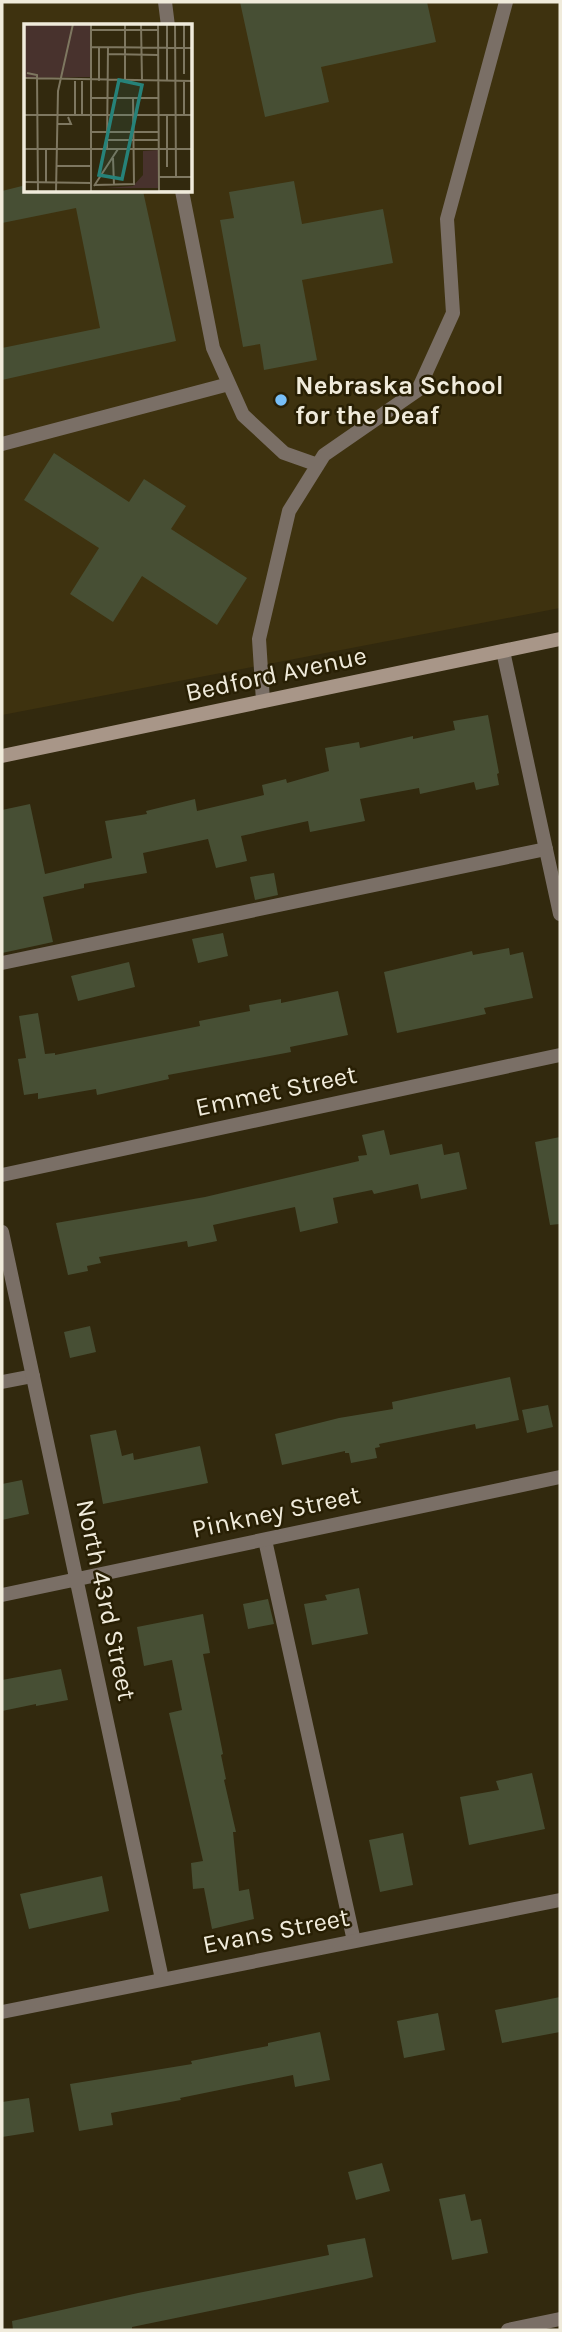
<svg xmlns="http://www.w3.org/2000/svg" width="562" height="2332" font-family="Karla,sans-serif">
<rect width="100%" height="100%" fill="#32290e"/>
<path fill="#3e320f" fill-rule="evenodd" d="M 2,2 L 560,2 L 560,608 L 2,715 ZM 26,26 L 191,26 L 191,191 L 26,191 Z"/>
<path fill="#474f34" d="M 240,2 L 427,2 L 436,42 L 321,67 L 329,102 L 265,117 Z
M 294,181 L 302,224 L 383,209 L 393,263 L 302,280 L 317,360 L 264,370 L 260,344 L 243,347 L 220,220 L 234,218 L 229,192 Z
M 26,185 L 26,191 L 143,191 L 176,341 L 2,380 L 2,348 L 100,328 L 76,208 L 2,223 L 2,191 Z
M 54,453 L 129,502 L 144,479 L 186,506 L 171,529 L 247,578 L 217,625 L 142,576 L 113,622 L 70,594 L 99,548 L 24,500 Z
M 488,715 L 499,773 L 497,774 L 499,785 L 476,790 L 474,782 L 420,794 L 419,788 L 360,799 L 365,821 L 310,832 L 308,821 L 241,836 L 247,861 L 216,868 L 208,839 L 143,853 L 147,873 L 84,884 L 84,888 L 43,897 L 53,942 L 2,953 L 2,810 L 30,804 L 45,874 L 112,858 L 105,821 L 147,814 L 146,811 L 195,799 L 197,811 L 264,795 L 262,785 L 286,779 L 287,783 L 329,771 L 325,748 L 359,742 L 360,748 L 413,736 L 413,739 L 455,730 L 453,721 Z
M 274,873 L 278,895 L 255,900 L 250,877 Z
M 223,933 L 228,956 L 198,963 L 192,939 Z
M 509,948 L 510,955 L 523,952 L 533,998 L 484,1008 L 486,1014 L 397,1033 L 384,972 L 472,951 L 473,955 Z
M 129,962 L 135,987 L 78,1001 L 71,976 Z
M 338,991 L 348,1035 L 290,1047 L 291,1052 L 168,1075 L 169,1079 L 97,1095 L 96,1089 L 38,1099 L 38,1093 L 24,1095 L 18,1059 L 26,1058 L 19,1016 L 38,1013 L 45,1054 L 55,1053 L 55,1055 L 200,1026 L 199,1021 L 250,1011 L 249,1005 L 281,999 L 281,1003 Z
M 384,1130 L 390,1155 L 442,1144 L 444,1155 L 459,1152 L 467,1189 L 421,1199 L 418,1184 L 374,1194 L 372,1190 L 333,1198 L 338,1223 L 300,1232 L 295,1207 L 213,1225 L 217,1241 L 188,1247 L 187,1241 L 99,1257 L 101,1263 L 87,1266 L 88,1271 L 68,1275 L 56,1223 L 205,1197 L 359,1161 L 358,1156 L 367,1155 L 362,1135 Z
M 560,1137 L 560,1224 L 550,1225 L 535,1142 Z
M 90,1326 L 96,1352 L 70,1358 L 64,1332 Z
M 510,1377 L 519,1420 L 476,1429 L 475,1424 L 379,1444 L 380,1447 L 375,1448 L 377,1458 L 351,1463 L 349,1453 L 345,1453 L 345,1451 L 282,1465 L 275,1434 L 339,1418 L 393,1409 L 392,1402 Z
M 548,1405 L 553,1427 L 527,1433 L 522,1410 Z
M 116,1430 L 122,1456 L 133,1453 L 134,1460 L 200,1446 L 208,1483 L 103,1504 L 90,1435 Z
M 22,1480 L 29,1514 L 2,1520 L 2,1484 Z
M 359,1588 L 368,1634 L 312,1645 L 304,1604 L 327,1600 L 325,1595 Z
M 268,1599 L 274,1624 L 248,1629 L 243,1604 Z
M 203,1614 L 210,1653 L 203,1654 L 223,1754 L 221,1755 L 226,1779 L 224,1780 L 236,1832 L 233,1832 L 239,1891 L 249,1889 L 254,1919 L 212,1929 L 204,1888 L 193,1889 L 191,1863 L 203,1861 L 169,1713 L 182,1710 L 172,1660 L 144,1666 L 137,1627 Z
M 61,1669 L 68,1700 L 36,1706 L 36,1704 L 2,1711 L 2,1680 Z
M 532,1773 L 545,1829 L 469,1845 L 460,1797 L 499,1790 L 496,1781 Z
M 403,1833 L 413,1885 L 380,1892 L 369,1840 Z
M 102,1876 L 109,1911 L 29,1929 L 20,1894 Z
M 560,1997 L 560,2032 L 502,2043 L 495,2010 Z
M 438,2013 L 445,2050 L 404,2058 L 397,2021 Z
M 320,2032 L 330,2080 L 295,2087 L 293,2075 L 180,2098 L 181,2100 L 111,2113 L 113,2125 L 79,2131 L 70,2084 L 192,2064 L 191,2061 L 268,2046 L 268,2043 Z
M 29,2098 L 34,2132 L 2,2137 L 2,2102 Z
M 382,2163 L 390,2191 L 356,2200 L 348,2172 Z
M 465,2194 L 471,2221 L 481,2219 L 488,2253 L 452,2260 L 439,2199 Z
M 365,2238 L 373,2277 L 366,2279 L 132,2327 L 132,2330 L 13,2330 L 12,2321 L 138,2293 L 329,2255 L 327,2245 Z"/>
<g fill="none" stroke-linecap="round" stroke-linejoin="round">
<path stroke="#7a6f66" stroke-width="14" d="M 165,2 L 168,26
M 182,191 L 213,348 L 243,415 L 284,453 L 318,465
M 2,444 L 229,384
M 263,701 L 259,639 L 289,511 L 324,455 L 418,390 L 453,313 L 447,219 L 506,2
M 2,963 L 546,849
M 2,1382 L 33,1376
M 265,1540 L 354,1941"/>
<path stroke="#7a6f66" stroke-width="14" d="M 503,651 L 560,914
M 2,1175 L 560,1055
M 2,1232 L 162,1979
M 2,1595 L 560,1477
M 2,2012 L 560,1900
M 508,2330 L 560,2319"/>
<path stroke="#a89688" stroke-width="14" d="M 2,756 L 560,639"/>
</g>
<circle fill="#78bff7" stroke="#281f04" stroke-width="2.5" cx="281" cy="400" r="7"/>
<g text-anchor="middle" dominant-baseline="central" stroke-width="5" stroke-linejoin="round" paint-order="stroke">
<g font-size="26" font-weight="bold" fill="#f0ebdb" stroke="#281f04" text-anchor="start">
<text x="295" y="385">Nebraska School<tspan x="295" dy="30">for the Deaf</tspan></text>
</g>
<g font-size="26" fill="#f0ebdb" stroke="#281f04">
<text transform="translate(276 674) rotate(-12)">Bedford Avenue</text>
<text transform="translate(276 1091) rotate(-12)">Emmet Street</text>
<text transform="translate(276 1512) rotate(-12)">Pinkney Street</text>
<text transform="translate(106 1600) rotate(78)">North 43rd Street</text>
<text transform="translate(276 1931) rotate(-11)">Evans Street</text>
</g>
</g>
<g transform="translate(24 24)">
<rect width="168" height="168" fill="#32290e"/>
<path d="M 134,126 L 134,164 L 82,164 L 109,162 L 119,151 L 119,127 Z" fill="#48322d"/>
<path d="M 0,0 L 66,0 L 66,53 L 0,54 Z" fill="#48322d"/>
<path fill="none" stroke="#7e7760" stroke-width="2" d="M 101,0 L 101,57M 117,0 L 118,57M 134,0 L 135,168M 143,0 L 143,57M 151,0 L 152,153M 160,0 L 160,50M 67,6 L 134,6M 67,23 L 168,24M 75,23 L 75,57M 84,30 L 134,31M 3,49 L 13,51 L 14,168M 0,54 L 168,57M 51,57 L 51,90M 58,57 L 58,90M 160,57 L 160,91M 66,74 L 135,74M 0,91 L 168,91M 33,100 L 47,100 L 44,93M 67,108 L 135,108M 83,116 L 135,116M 0,125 L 168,125M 22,125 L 22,159M 83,125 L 84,23M 89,134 L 90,161M 32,142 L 67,142M 143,143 L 143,91M 135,153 L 168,153M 0,158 L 67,159M 71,161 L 110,160 L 109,74M 70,162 L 94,125M 135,167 L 168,167M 32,168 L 34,67 L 49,0M 67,168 L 67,0"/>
<path fill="#268279" fill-opacity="0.15" stroke="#268279" stroke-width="3.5" d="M 95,56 L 118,61 L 98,155 L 75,151 Z"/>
<rect width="168" height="168" fill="none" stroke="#f0ebdb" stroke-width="3.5"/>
</g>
<rect width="562" height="2332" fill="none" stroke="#f0ebdb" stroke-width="7"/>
</svg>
